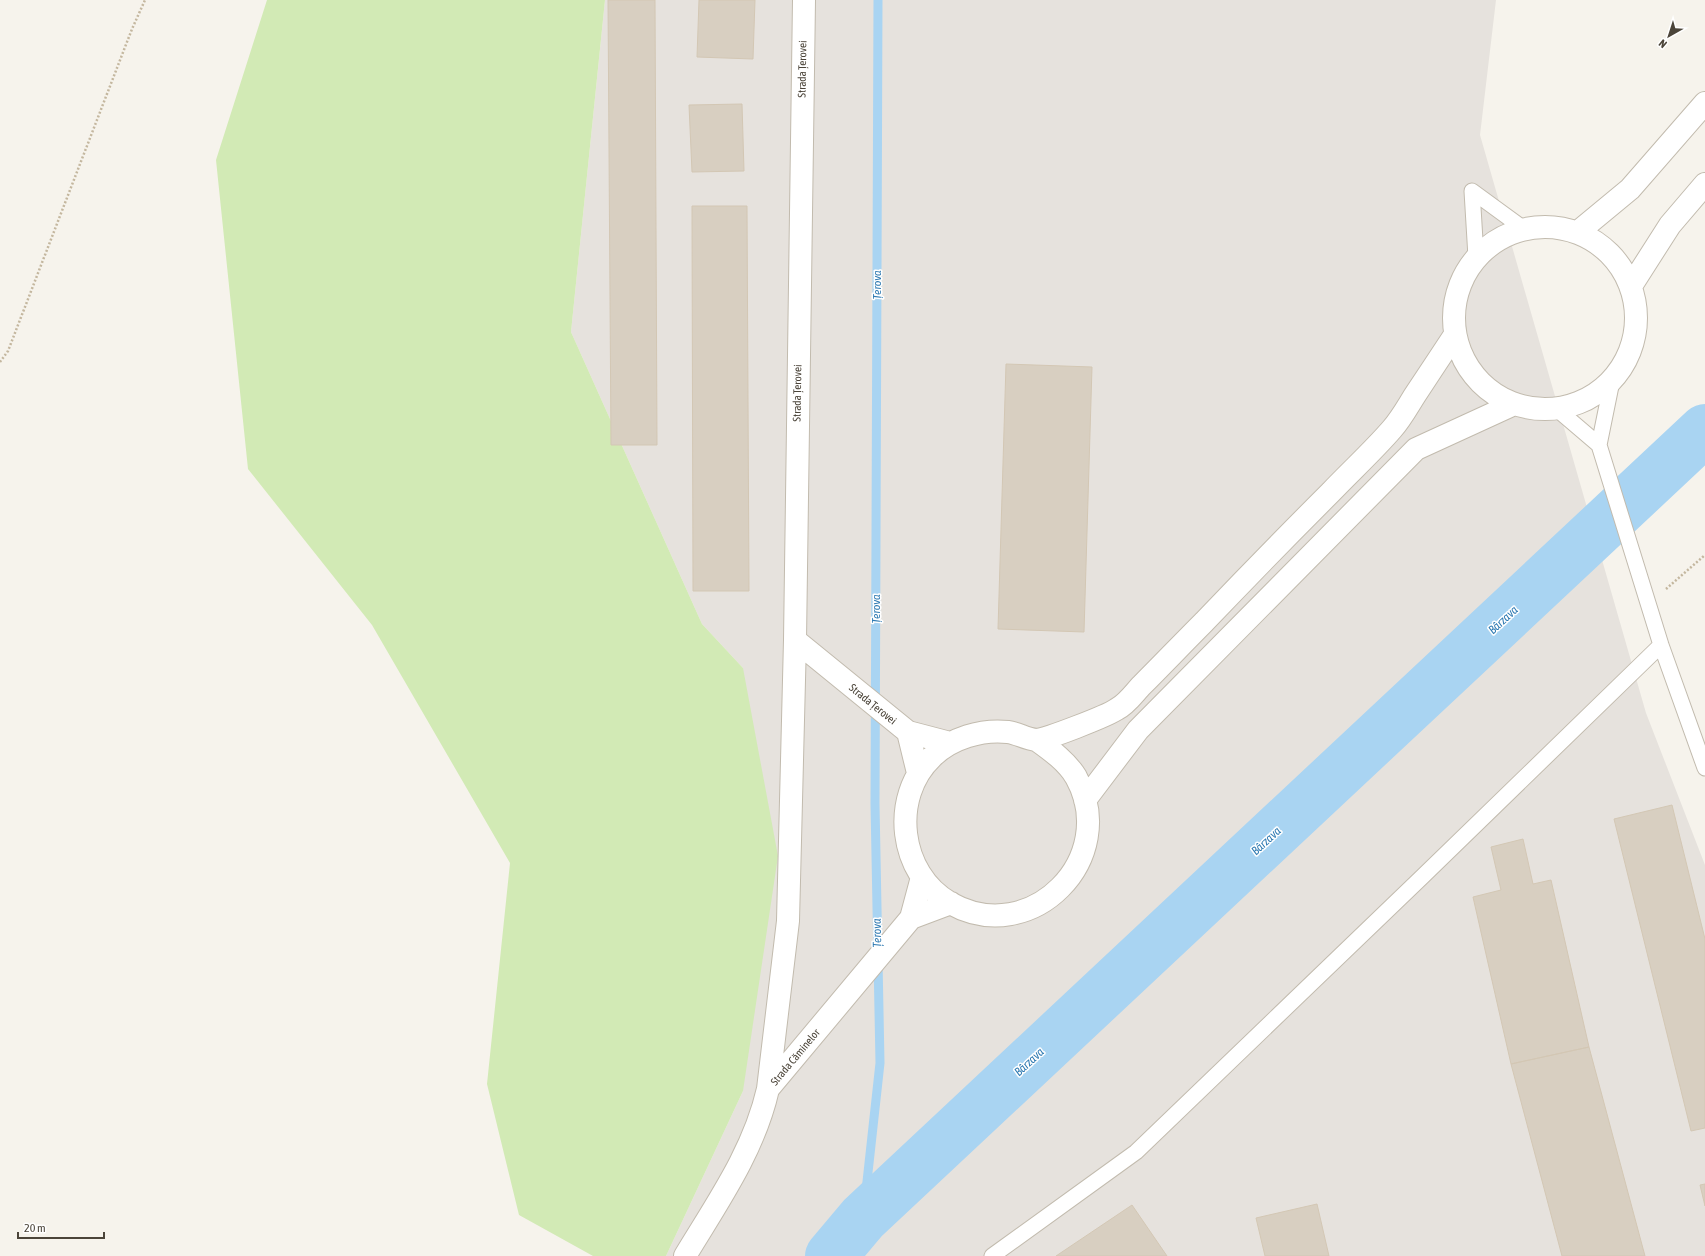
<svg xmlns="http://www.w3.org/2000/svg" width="1705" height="1256" font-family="'Asap Condensed',sans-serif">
<rect width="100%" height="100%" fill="#f6f3ec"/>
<path fill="#e6e2dd" d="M 605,0 L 1496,0 L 1480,135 L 1646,713 L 1705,865 L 1705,1256 L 666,1256 L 743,1091 L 743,668 L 702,624 L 571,332 Z"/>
<path fill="#d2eab5" d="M 267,0 L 605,0 L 571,332 L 702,624 L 743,668 L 778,856 L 743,1091 L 666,1256 L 593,1256 L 519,1215 L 487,1084 L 510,863 L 372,625 L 248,469 L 216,160 Z"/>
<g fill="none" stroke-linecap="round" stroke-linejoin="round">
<path stroke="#a9d4f2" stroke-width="9" d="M 863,1218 L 880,1063 L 875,804 L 878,0"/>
<path stroke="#a9d4f2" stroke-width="52" d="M 831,1256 L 863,1218 L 1705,430"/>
</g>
<path fill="#d8cfc1" stroke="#d3c7b4" d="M 608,0 L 655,0 L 657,445 L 611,445 Z
M 699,0 L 755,0 L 753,59 L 697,57 Z
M 742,104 L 744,171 L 692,172 L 689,105 Z
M 692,206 L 747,206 L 749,591 L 693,591 Z
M 1006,364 L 1092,367 L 1084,632 L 998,629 Z
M 1672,805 L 1705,939 L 1705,1128 L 1691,1131 L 1614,819 Z
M 1523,839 L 1533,884 L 1551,880 L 1589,1047 L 1511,1064 L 1473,897 L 1501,890 L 1491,847 Z
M 1589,1047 L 1645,1256 L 1562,1256 L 1511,1064 Z
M 1705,1184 L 1705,1206 L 1700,1185 Z
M 1317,1204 L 1329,1256 L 1265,1256 L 1256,1218 Z
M 1132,1205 L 1167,1256 L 1056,1256 Z"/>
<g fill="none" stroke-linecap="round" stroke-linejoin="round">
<g stroke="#c2bbae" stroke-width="17">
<path id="service" d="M 1476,257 L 1472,191 L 1524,229
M 1612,381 L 1599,445 L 1661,645 L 1705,768
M 1558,410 L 1599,445
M 992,1256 L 1136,1152 L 1422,877 L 1661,645"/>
</g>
<g stroke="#c2bbae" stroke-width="24">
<path id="tertiary" d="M1454 318a91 91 0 1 1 182 0a91 91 0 1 1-182 0Z
M 1578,232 L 1630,189 L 1705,103
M 1631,286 L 1670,225 L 1705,184
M 795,640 L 908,732 L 950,743
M 908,732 L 918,773
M 1038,741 C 1052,751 1067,762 1076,777 C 1121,858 1031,949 950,903 C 899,874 890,797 932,757 C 951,738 982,729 1008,732 C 1017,733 1026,739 1036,740 C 1043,741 1109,715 1117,709 C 1127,704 1135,692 1142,685 C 1163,664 1183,643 1204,622 C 1246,578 1288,535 1331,492 C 1351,471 1373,451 1392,429 C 1401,419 1408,406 1415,395 C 1428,375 1441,356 1454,336
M 1085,800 L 1138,730 L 1416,449 L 1512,405
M 911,918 L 951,903
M 768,1089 L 911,918 L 922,877
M 685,1256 C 717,1203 754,1151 768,1089 L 788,921 L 795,640 L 804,0"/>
</g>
<path stroke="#c4b79f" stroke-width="2.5" stroke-dasharray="2 2" stroke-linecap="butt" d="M 0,362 L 8,351 L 132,29 L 145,0
M 1666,589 L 1705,555"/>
<use href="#service" stroke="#fff" stroke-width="15"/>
<use href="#tertiary" stroke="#fff" stroke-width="22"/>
</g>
<g text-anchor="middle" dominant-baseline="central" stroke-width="3" stroke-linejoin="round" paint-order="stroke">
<g font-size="11" fill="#4b4439" stroke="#fff">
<text transform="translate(802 69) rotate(-89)">Strada Țerovei</text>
<text transform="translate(797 393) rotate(-89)">Strada Țerovei</text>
<text transform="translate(873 704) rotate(39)">Strada Țerovei</text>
<text transform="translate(795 1057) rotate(-50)">Strada Căminelor</text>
</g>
<g font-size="12" font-style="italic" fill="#2e7ab2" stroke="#fff">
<text transform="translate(877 285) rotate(-90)">Țerova</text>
<text transform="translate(876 609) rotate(-90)">Țerova</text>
<text transform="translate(1503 620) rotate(-43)">Bârzava</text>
<text transform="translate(1266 841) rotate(-43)">Bârzava</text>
<text transform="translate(877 933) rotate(-91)">Țerova</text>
<text transform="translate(1029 1062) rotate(-43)">Bârzava</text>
</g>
</g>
<g transform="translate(1669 36) rotate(219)" stroke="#ffffff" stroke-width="3" paint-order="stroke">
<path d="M0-3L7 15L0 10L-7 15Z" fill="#4b4439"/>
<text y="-6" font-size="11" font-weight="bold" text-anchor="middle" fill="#4b4439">N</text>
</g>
<path d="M18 1232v6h86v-6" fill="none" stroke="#4b4439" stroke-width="2"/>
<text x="24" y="1232" font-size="12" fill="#4b4439" stroke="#ffffff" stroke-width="3" paint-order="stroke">20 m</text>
</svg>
